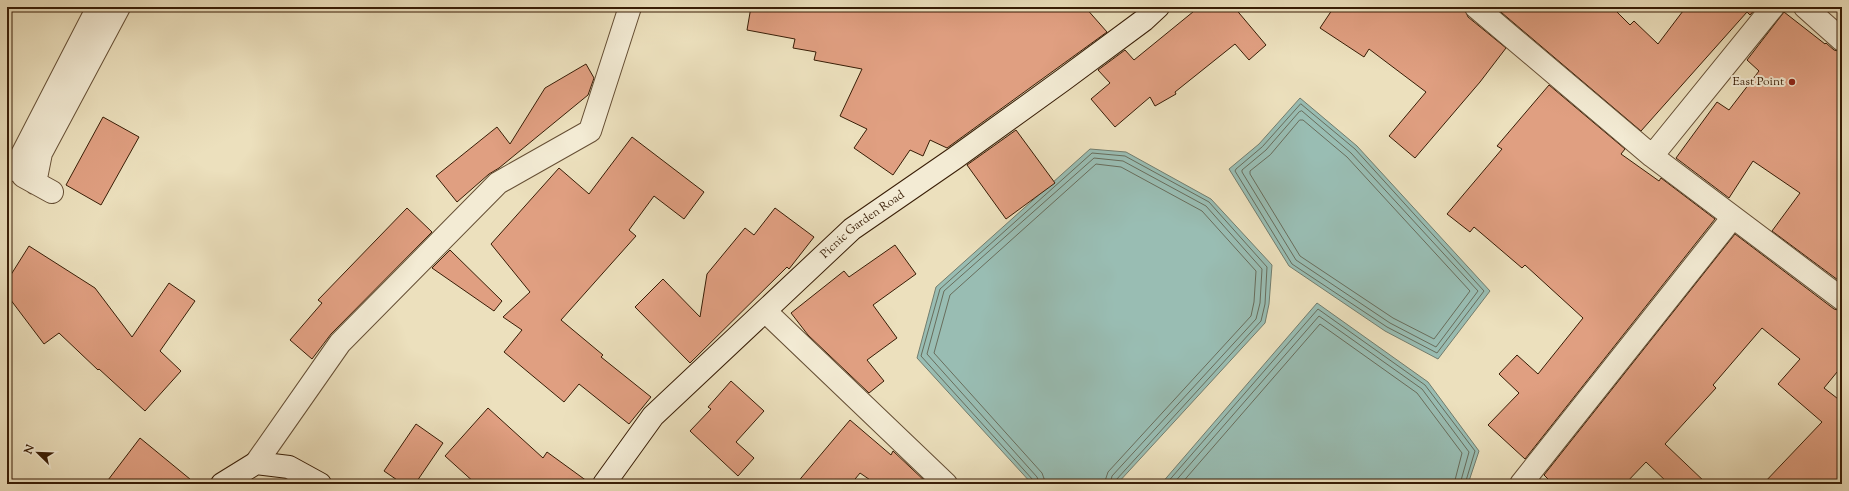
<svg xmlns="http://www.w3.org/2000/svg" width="1849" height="491" font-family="'Sorts Mill Goudy',serif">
<rect width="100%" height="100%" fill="#ece0bd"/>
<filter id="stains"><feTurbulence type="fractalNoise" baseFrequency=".005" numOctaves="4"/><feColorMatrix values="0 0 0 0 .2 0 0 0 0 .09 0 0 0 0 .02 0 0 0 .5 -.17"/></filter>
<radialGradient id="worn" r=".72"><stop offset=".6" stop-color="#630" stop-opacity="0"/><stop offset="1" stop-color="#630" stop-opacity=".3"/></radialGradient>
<path fill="#99bdb3" stroke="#727d6e" d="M 1300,98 L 1357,146 L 1490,291 L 1438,359 L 1385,331 L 1289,266 L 1229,169 L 1259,144 Z
M 1090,149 L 1126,152 L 1211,199 L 1272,265 L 1269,304 L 1265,323 L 1117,484 L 1032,484 L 917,358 L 936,287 Z
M 1317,303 L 1428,382 L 1479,451 L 1468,484 L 1161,484 Z"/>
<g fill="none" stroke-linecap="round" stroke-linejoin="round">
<path stroke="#686d5c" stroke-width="1" d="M 1301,104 L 1355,149 L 1484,291 L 1437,353 L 1387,327 L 1292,264 L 1235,171 L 1236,169 L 1262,147 Z
M 1302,111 L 1351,153 L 1478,291 L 1436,347 L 1390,323 L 1296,260 L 1242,172 L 1242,170 L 1266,150 L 1299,112 Z
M 1300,120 L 1303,120 L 1347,157 L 1470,291 L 1434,339 L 1393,318 L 1300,256 L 1250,174 L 1250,171 L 1270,155 Z
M 1034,484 L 1033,480 L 921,356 L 940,289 L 1092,153 L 1125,156 L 1209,202 L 1267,267 L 1265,304 L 1261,321 L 1116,480 L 1115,484
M 1040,484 L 1037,477 L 927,354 L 944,291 L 1094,158 L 1123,161 L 1206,206 L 1262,269 L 1260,303 L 1256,319 L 1112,476 L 1110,484
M 1046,484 L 1042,473 L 934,353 L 950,295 L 1096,164 L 1121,167 L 1202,211 L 1256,271 L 1254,302 L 1251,316 L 1108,472 L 1104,484
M 1166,484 L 1318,309 L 1425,385 L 1475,451 L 1465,484
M 1173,484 L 1319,316 L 1422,389 L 1469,452 L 1460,484
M 1181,484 L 1320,324 L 1417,393 L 1462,453 L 1454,484"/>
</g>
<path fill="#e09f81" stroke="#381d06" d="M 751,7 L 1085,7 L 1107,32 L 947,148 L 930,140 L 923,156 L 910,150 L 893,175 L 854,148 L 867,129 L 840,116 L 862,69 L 814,60 L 816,52 L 793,48 L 795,39 L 747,30 Z
M 1199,7 L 1234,7 L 1266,45 L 1249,60 L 1235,44 L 1175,92 L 1176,94 L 1155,106 L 1150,97 L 1115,127 L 1091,99 L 1110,83 L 1098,70 L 1125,50 L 1134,60 Z
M 1334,7 L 1464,7 L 1468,17 L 1506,48 L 1480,82 L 1415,158 L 1389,136 L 1426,92 L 1369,49 L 1364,57 L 1320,28 Z
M 1495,7 L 1612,7 L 1630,25 L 1634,21 L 1658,44 L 1686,7 L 1757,7 L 1750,15 L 1747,12 L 1641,131 Z
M 1784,12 L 1825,44 L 1826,43 L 1834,50 L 1842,52 L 1842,283 L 1772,231 L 1800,193 L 1753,161 L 1729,198 L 1676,158 L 1717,102 L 1729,110 L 1759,71 L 1747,60 Z
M 586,64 L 594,78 L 588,95 L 499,168 L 489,174 L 457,202 L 436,176 L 497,127 L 510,144 L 545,88 Z
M 1549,85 L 1625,149 L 1621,154 L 1659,181 L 1661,178 L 1715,219 L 1525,459 L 1488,425 L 1519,393 L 1499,374 L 1517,355 L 1538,374 L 1583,318 L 1525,265 L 1522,268 L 1474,227 L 1470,232 L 1447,214 L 1502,149 L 1497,146 Z
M 103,117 L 139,137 L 101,205 L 66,185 Z
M 1016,130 L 1055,183 L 1006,219 L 967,165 Z
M 632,137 L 704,192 L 684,219 L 654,196 L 629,230 L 636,236 L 561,320 L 603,355 L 601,357 L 651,397 L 629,424 L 579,384 L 564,402 L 504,352 L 522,330 L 503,317 L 530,292 L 491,244 L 559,168 L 589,194 Z
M 407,208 L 432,232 L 331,334 L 312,359 L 290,340 L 322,303 L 318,300 Z
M 775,208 L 814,237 L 789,269 L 787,267 L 690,363 L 635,307 L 663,279 L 700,317 L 707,274 L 745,228 L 754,235 Z
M 1735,234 L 1834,309 L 1842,311 L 1842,366 L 1824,388 L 1842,402 L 1842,484 L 1763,484 L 1822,422 L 1778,384 L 1800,359 L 1762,328 L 1713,385 L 1716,388 L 1665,444 L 1707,484 L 1669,484 L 1646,462 L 1625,484 L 1553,484 L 1544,475 Z
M 895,245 L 916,274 L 873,305 L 897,338 L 867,360 L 884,381 L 869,393 L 808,335 L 791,313 L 844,271 L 849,277 Z
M 29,246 L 95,288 L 132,337 L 169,283 L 195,301 L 160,351 L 181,371 L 145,411 L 99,369 L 98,370 L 59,333 L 44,344 L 7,295 L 7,281 Z
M 450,250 L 502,301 L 494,311 L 432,268 Z
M 731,381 L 764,411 L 736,442 L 754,458 L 738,476 L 690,431 L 711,409 L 708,407 Z
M 488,408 L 543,458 L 547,452 L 591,484 L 476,484 L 445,456 Z
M 850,420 L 891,455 L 893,451 L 928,484 L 876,484 L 860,473 L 851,484 L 796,484 Z
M 416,424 L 443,443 L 415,484 L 403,484 L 384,471 Z
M 140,438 L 196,484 L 105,484 Z"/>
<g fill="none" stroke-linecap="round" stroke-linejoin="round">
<g stroke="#654e34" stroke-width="24">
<path id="street" d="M 1476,7 L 1652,156 L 1842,299
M 1805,7 L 1842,40
M 1652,156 L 1773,7
M 14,170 L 98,7
M 23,176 L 52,192
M 35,183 L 41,153 L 119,7
M 765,311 L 946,484
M 256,463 L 340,343 L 498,183 L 590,131 L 630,7
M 1521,484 L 1733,217"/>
</g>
<g stroke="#381d06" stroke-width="24">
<g id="secondary">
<path d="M 222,484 L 256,463 L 289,467 L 320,484"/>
<path id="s1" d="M 604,484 L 653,416 L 852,229 L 955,158 L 1063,80 L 1144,20 L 1158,7"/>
</g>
</g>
<use href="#street" stroke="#f3ebd4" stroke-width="22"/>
<use href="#secondary" stroke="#f3ebd4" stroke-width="22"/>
</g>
<circle fill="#8f2418" stroke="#f3ebd4" stroke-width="1.5" cx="1792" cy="82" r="4"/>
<g text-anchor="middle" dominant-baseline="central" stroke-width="4" stroke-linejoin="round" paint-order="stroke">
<g font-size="12" fill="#381d06" stroke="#f3ebd4" text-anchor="end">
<text x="1784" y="82">East Point</text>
</g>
<g font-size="12" fill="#381d06" stroke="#f3ebd4">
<text stroke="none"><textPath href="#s1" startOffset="368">Picnic Garden Road</textPath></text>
</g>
</g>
<rect width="1849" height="491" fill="none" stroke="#ece0bd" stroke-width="24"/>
<rect x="8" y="8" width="1833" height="475" fill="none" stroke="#381d06" stroke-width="2"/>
<rect x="12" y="12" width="1825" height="467" fill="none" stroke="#381d06"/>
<g transform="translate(38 453) rotate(293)" stroke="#f3ebd4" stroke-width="3" paint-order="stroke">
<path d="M0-3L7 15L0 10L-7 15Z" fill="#381d06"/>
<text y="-6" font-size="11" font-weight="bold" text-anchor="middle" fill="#381d06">N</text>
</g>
<rect width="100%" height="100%" filter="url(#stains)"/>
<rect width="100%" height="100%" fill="url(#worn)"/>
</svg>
